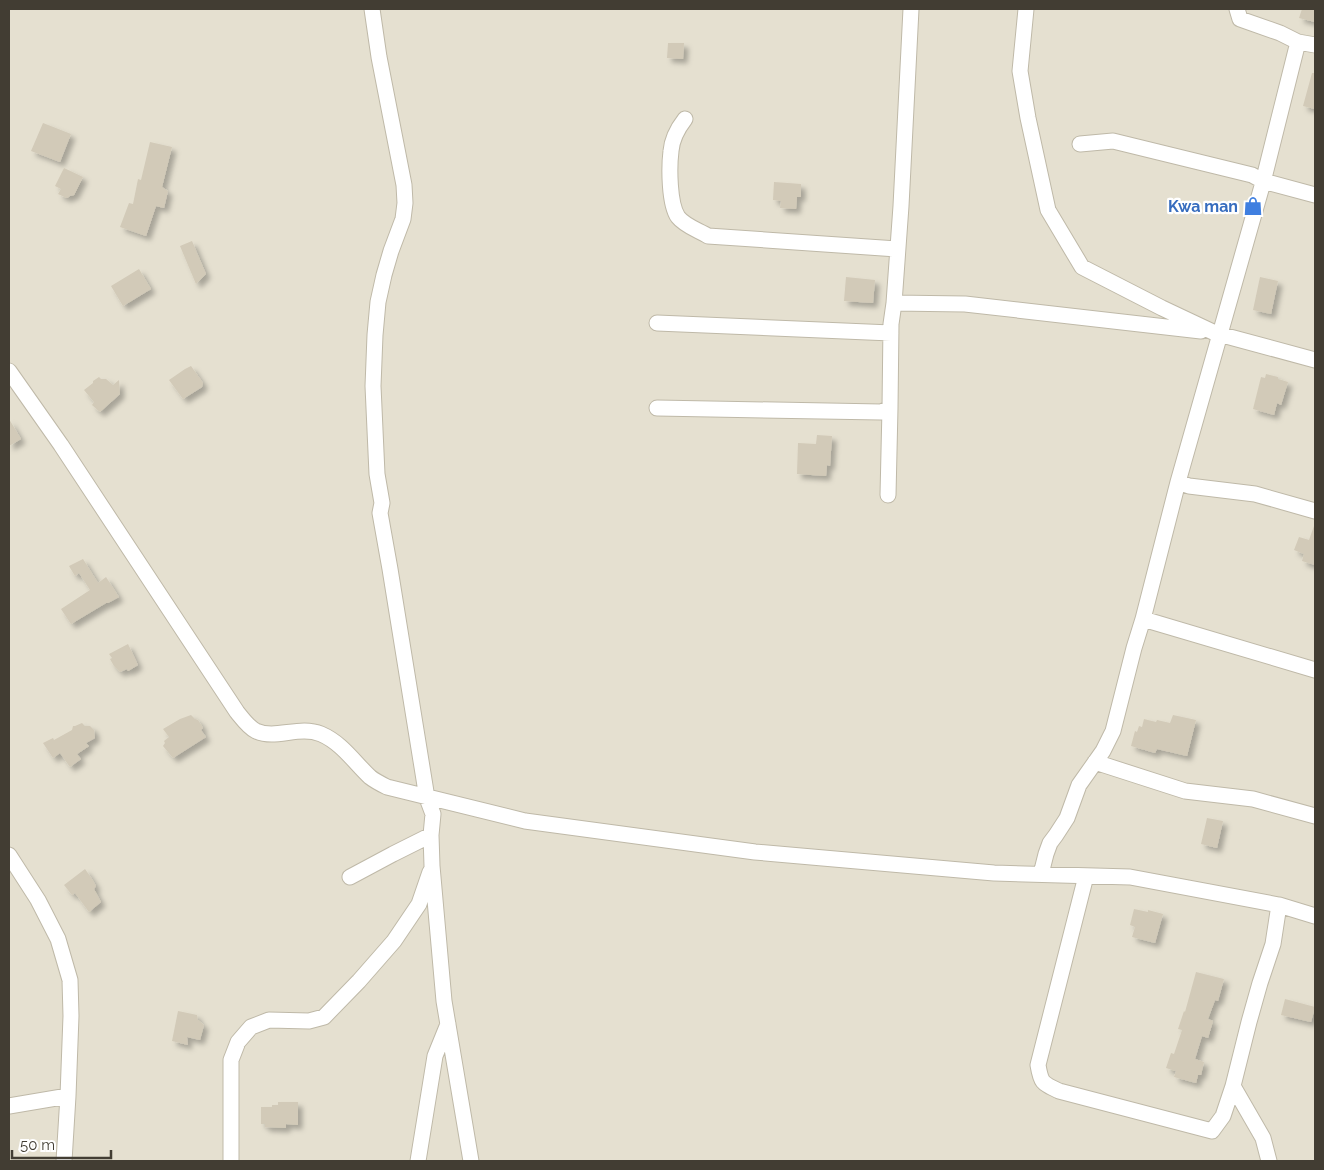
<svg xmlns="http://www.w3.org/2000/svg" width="1324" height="1170" font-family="Raleway,sans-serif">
<defs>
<filter id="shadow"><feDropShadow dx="4.5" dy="4.5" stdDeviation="2.5" flood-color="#0004"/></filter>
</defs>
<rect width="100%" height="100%" fill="#f1ede2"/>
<path fill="#e5e0d0" d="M 9,9 L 1315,9 L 1315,1161 L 9,1161 Z"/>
<path fill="#d2cab8" filter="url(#shadow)" d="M 1302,9 L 1315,9 L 1315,22 L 1299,18 Z
M 668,43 L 684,43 L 683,59 L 667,58 Z
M 1312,73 L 1315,73 L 1315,109 L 1303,106 Z
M 43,123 L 71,134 L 60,162 L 31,151 Z
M 150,142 L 172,147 L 162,187 L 168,191 L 164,208 L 156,206 L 146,236 L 120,227 L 129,203 L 133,204 L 138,179 L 141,180 Z
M 64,168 L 83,177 L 74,195 L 70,196 L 67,198 L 58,194 L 61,189 L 55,186 Z
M 774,182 L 801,184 L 801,197 L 797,197 L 796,209 L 780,208 L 781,201 L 773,200 Z
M 192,241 L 206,274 L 196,284 L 180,246 Z
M 139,269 L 151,289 L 123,306 L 111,286 Z
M 846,277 L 875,280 L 873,303 L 844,301 Z
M 1260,277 L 1278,281 L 1271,314 L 1253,310 Z
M 191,366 L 203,383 L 202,387 L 183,399 L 169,380 L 185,369 Z
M 1266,374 L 1278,377 L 1278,379 L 1288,382 L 1281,405 L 1277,403 L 1274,415 L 1253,409 L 1261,377 L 1265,378 Z
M 99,377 L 101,379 L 106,379 L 113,385 L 119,380 L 120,394 L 100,412 L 92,405 L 94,402 L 84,390 L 93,383 L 93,381 Z
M 9,419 L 21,439 L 9,446 Z
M 817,435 L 832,436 L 830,466 L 827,465 L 826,476 L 797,474 L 798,443 L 816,444 Z
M 1314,526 L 1315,527 L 1315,565 L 1302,561 L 1304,554 L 1294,550 L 1299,537 L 1309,540 Z
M 83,559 L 98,583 L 106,577 L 119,597 L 108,603 L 106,603 L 71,624 L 61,609 L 90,590 L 79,573 L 75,576 L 69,566 Z
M 128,644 L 138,665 L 128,671 L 127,669 L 120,672 L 114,666 L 110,659 L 112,658 L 109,654 Z
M 191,715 L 195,719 L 198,720 L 203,728 L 201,730 L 206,737 L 173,758 L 163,746 L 165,743 L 164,741 L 169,737 L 163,729 L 180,719 Z
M 1173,715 L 1196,720 L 1187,756 L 1157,749 L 1155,753 L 1131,746 L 1135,731 L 1137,732 L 1139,726 L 1142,727 L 1144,719 L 1156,722 L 1157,720 L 1170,723 Z
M 82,723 L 85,726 L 90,726 L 94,730 L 95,738 L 86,743 L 89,746 L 77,754 L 81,759 L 70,767 L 60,753 L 53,758 L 43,743 L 53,738 L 54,740 L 72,730 L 73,726 L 75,726 Z
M 1207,818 L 1223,821 L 1217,848 L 1201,844 Z
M 85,869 L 92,879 L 96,886 L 94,889 L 101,902 L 89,912 L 75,893 L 72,895 L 64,885 Z
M 1134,909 L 1148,912 L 1148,910 L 1163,914 L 1155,943 L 1132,937 L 1135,927 L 1130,925 Z
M 1196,972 L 1224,979 L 1218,1001 L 1215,1000 L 1208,1019 L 1213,1021 L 1208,1038 L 1202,1036 L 1195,1059 L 1204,1062 L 1201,1075 L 1198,1075 L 1196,1083 L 1174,1077 L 1176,1071 L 1166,1068 L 1171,1053 L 1174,1054 L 1182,1030 L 1178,1029 L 1184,1011 L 1185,1012 Z
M 1285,999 L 1315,1007 L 1311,1022 L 1281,1015 Z
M 178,1011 L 197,1015 L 198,1020 L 204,1025 L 200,1040 L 187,1037 L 188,1045 L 172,1041 Z
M 278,1102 L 298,1102 L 298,1125 L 286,1124 L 286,1128 L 265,1127 L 265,1124 L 261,1124 L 261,1107 L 272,1107 L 272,1105 L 278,1105 Z"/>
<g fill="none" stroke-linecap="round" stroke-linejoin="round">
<g stroke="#bfb9a8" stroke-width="17">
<path id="minor" d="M 372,9 L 379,57 L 404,185 L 405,203 L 403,219 L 391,251 L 384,275 L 378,302 L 375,335 L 373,386 L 377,474 L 382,503 L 380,513 L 390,569 L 427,798 L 433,814 L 431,835 L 432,866 L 444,1001 L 471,1161
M 1026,9 L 1020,71 L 1028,118 L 1048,210 L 1082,267 L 1162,308 L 1215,333 L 1315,360
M 1237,9 L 1240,19 L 1280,33 L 1298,42 L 1315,45
M 685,119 C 678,128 672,139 671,151 C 669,167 669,204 678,217 C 685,226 698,230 708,236 L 897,249
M 1080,144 L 1113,141 L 1252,175 L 1263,181 L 1315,195
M 894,303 L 965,304 L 1201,331
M 657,323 L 891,333
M 9,371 L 61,445 L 237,712 C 242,718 248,727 256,731 C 276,740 299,725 321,734 C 342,743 354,762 370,777 C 375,781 381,784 387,787 L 525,821 L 755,852 L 994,873 L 1130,877 L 1279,905 L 1315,916
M 657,408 L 881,412 L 890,408 L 891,324 L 894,303 L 901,206 L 911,9
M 1178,482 L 1189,486 L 1255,494 L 1315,511
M 888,495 L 890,408
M 1143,619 L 1315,670
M 1095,762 L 1185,791 L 1253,799 L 1315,816
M 9,855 L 38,900 L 58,939 L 70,980 L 71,1016 L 68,1096 L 64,1161
M 1041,874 L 1046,854 L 1050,843 L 1056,835 L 1067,818 L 1079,785 L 1103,751 L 1113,731 L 1134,648 L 1143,619 L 1178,482 L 1262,186 L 1298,42
M 1086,876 L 1038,1065 C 1041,1083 1042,1083 1059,1091 L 1212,1131 L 1223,1116 L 1233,1086
M 350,877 L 393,854 L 431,835
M 9,1106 L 68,1096
M 231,1161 L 231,1060 L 238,1042 L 251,1027 L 269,1020 L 309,1021 L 324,1017 L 359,981 L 394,941 L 419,904 L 430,872
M 418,1161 L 435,1056 L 448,1024
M 1269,1161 L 1263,1138 L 1233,1086 L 1249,1022 L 1260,983 L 1273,944 L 1279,905"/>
</g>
<use href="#minor" stroke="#fff" stroke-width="15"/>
</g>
<defs>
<g id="shop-bare" transform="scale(1.5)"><path d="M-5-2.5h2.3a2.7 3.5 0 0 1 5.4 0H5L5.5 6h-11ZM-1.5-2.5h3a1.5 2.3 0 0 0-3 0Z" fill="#3f7fe0" stroke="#fff" stroke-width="2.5" paint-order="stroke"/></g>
</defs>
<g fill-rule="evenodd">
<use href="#shop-bare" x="1253" y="206"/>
</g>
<g text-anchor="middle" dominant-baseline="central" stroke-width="4.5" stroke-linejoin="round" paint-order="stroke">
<g font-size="16" font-weight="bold" fill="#366cbe" stroke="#fff" text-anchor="end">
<text x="1238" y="206">Kwa man</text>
</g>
</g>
<rect width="1324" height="1170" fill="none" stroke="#423d33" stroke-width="20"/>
<path d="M12 1150v8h99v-8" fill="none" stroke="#423d33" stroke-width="2.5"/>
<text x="20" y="1150" font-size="15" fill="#423d33" stroke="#ffffff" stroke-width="4" paint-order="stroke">50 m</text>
</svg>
